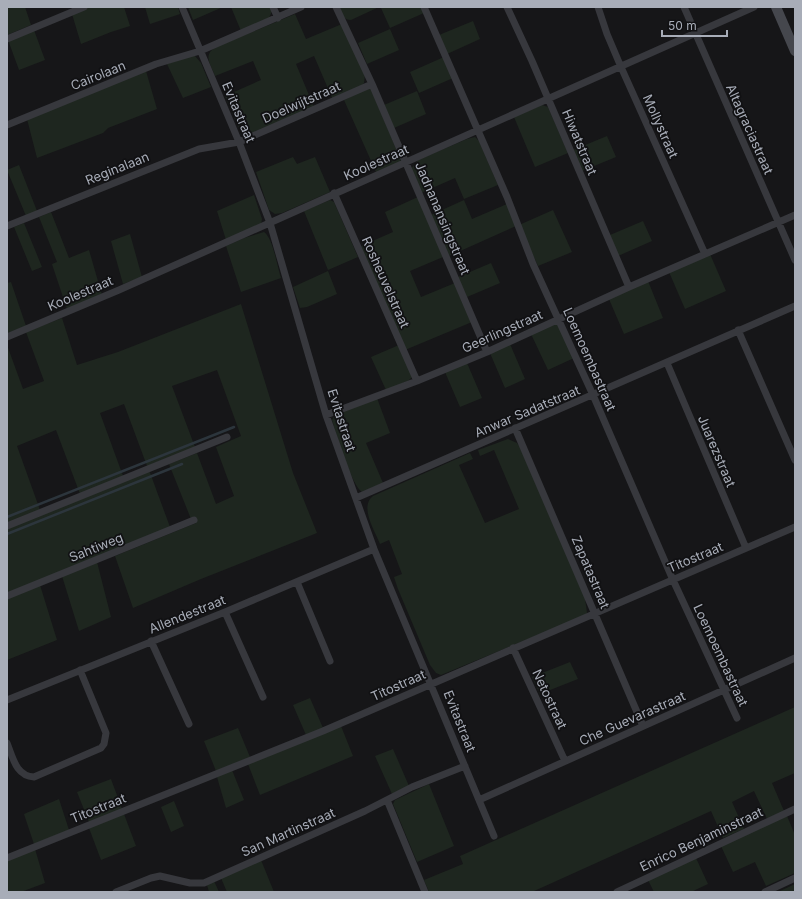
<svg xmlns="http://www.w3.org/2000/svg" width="802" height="899" font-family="Inter,sans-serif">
<rect width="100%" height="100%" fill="#161618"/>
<path fill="#1e261f" d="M 7,7 L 25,7 L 31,25 L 7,35 Z
M 89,7 L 124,7 L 130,26 L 111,32 L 81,44 L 72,14 Z
M 145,7 L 178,7 L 180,14 L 150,24 Z
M 188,7 L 223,7 L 193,20 Z
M 231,7 L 270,7 L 272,11 L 269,18 L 241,31 Z
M 339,7 L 379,7 L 351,20 C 343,20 342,14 339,7 Z
M 384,7 L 422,7 L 424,13 L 390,28 L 381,8 Z
M 295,14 L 306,39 L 342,24 L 365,75 L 364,83 L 362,86 L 333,100 L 314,56 L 296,64 L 314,107 L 246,136 L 243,135 L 237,124 L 225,96 L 261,80 L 253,61 L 215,76 C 211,65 202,55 216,47 Z
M 473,21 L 480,39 L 447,54 L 439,35 Z
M 390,29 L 399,50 L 367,64 L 358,43 Z
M 34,30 L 45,60 L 19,70 L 8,40 Z
M 192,56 L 195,56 L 201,63 L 211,87 L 183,98 L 167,64 Z
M 444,57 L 453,78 L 419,93 L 410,72 Z
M 146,71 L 157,109 L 108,128 L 103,133 L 37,158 L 27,119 Z
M 368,88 L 371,89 L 401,160 L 400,162 L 376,172 L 344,100 Z
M 417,91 L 426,114 L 394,128 L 384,105 Z
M 542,105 L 548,107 L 568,153 L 535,167 L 514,117 Z
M 607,136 L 616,157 L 582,171 L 573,150 Z
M 475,137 L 479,141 L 498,185 L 464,199 L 455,178 L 421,193 L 411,169 L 418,160 L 467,139 Z
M 293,157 L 297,164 L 315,157 L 330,192 L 282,213 L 275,214 L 269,210 L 256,172 Z
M 19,165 L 37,211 L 26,216 L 7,170 Z
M 254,195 L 262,219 L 261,224 L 226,240 L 217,211 Z
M 418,197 L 443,257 L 410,271 L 421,297 L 455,283 L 472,322 L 405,350 L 361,246 L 393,232 L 385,212 Z
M 330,200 L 334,202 L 358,257 L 328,270 L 304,211 Z
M 464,200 L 472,219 L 507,204 L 516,226 L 449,256 L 431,215 Z
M 553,210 L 572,252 L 538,266 L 519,225 Z
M 51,212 L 69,258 L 89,250 L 102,295 L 67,309 L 52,264 L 57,262 L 39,217 Z
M 643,221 L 652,241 L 618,256 L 610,235 Z
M 24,223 L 42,267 L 32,271 L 14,227 Z
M 264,232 C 273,238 277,266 281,278 L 241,292 L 226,246 L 244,238 Z
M 130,234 L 142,277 L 123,284 L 111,241 Z
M 710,254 L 726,291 L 685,309 L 669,272 Z
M 491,263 L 500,283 L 467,297 L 458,277 Z
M 328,271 L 337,294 L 307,307 L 300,308 L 293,287 Z
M 648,281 L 663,318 L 624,334 L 609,299 Z
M 11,282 L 26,326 L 8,333 L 7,283 Z
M 241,304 L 293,473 L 317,533 L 201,579 L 133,608 L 115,556 L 196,523 L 194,518 L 191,519 L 169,464 L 197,453 L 216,504 L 234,496 L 216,447 L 241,436 L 217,370 L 172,386 L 195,447 L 147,466 L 124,404 L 100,413 L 123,476 L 80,494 L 56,430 L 17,446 L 40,510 L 7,523 L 7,345 L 23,389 L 44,381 L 26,332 L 62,318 L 77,365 L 118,352 Z
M 556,324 L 559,325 L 574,358 L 548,370 L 531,334 Z
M 510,344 L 525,379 L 505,388 L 490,353 Z
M 399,345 L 412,377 L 408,381 L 386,390 L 371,357 Z
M 467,363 L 482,398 L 460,407 L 445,372 Z
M 377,398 L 390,433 L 366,443 L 383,483 L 362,492 C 352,486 336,434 332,420 L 335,415 Z
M 508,439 L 517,443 L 520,447 L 585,598 L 587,613 L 584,616 L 441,675 L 436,673 L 430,665 L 398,589 L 394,577 L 402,574 L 389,540 L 380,544 C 375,531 359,507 373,496 L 470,453 L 473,459 L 459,465 L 485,523 L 519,509 L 494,450 L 480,456 L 478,450 Z
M 149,470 L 170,527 L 8,593 L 7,591 L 7,528 Z
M 97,562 L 111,617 L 79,631 L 62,576 Z
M 40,585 L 57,640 L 7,660 L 7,599 Z
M 570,662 L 578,679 L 540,694 L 532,677 Z
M 310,698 L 323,728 L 306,735 L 293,705 Z
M 795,707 L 795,773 L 772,783 L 784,811 L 767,819 L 754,791 L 732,802 L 744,829 L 723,838 L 711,811 L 532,892 L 429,892 L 424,880 L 463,864 L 460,856 Z
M 341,726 L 353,756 L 260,795 L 248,764 Z
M 238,728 L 250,757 L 216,771 L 204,741 Z
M 393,749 L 409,786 L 392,794 L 375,756 Z
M 232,770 L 244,800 L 226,808 L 217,777 Z
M 111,779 L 122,809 L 89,822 L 77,792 Z
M 429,784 L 454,846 L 417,862 L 393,804 L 395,800 Z
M 59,799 L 69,830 L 34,844 L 24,814 Z
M 174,801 L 184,826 L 171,832 L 161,807 Z
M 124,814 L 136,846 L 101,860 L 89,828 Z
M 787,816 L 795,835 L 795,873 L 766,886 L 755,862 L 733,872 L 721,846 Z
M 35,849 L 45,883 L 21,892 L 7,892 L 7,861 Z
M 696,858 L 708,884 L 691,892 L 654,892 L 648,880 Z
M 261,860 L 274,892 L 227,892 L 221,878 Z
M 214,881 L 219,892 L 209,892 L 207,885 Z
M 795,884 L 795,892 L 778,892 Z"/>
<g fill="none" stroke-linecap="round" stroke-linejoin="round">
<path stroke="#2c353c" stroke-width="2.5" d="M 7,517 L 234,427
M 7,534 L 182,464"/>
<path stroke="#37383d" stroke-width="7" d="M 182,7 L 239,142 L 270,223 L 326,415 L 374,549 L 494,836
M 273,7 L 278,18
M 336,7 L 372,84 L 487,352
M 424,7 L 507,197 L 533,264 L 593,395 L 673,580 L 737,718
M 507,7 L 532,61 L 629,287
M 598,7 L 607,34 L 621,67 L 705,254
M 684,7 L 795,260
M 7,39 L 84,7
M 7,125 L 156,64 L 200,51 L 301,7
M 334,193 L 417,381
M 7,226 L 199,149 L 239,142 L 372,84
M 738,330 L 795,460
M 7,337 L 119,290 L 754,7
M 667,363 L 746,548
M 326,415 L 417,381 L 487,352 L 629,287 L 795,215
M 515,428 L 643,726
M 356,498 L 795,306
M 7,526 L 227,437
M 297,582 L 330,661
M 7,596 L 194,520
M 225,612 L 263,697
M 151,641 L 189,724
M 513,648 L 565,761
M 7,700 L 225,612 L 374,549
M 7,743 C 13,758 16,776 34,777 L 101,748 L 104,744 L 106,733 L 80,670
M 387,800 L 425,892
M 479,800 L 795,658
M 7,858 L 323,731 L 795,527
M 116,892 L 151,878 L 160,876 L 190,883 L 204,883 L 365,811 L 412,787 L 465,766
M 617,892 L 795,809
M 765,892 L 795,878"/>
<path stroke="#45474d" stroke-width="10" d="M 776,7 L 795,51"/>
</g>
<g text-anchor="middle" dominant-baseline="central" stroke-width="3.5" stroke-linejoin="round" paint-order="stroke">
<g font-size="13" fill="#a8adb8" stroke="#111113">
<text transform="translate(98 75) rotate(-22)">Cairolaan</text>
<text transform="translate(301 102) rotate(-24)">Doelwijtstraat</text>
<text transform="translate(239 112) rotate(67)">Evitastraat</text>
<text transform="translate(661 126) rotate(66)">Mollystraat</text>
<text transform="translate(750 129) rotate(66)">Altagraciastraat</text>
<text transform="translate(580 142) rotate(67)">Hiwatstraat</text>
<text transform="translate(376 162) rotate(-24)">Koolestraat</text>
<text transform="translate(117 168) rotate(-22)">Reginalaan</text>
<text transform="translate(443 218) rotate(67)">Jadnanansingstraat</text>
<text transform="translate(386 282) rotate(66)">Rosheuvelstraat</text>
<text transform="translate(80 293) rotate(-23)">Koolestraat</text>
<text transform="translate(502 331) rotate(-24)">Geerlingstraat</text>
<text transform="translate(590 359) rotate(66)">Loemoembastraat</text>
<text transform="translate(527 411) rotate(-23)">Anwar Sadatstraat</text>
<text transform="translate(342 420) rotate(72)">Evitastraat</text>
<text transform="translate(717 451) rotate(67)">Juarezstraat</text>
<text transform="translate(96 547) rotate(-22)">Sahtiweg</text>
<text transform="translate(695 557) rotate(-23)">Titostraat</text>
<text transform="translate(591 572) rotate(67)">Zapatastraat</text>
<text transform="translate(187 614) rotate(-22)">Allendestraat</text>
<text transform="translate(721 655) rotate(65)">Loemoembastraat</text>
<text transform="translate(398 685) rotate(-24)">Titostraat</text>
<text transform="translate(550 699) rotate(65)">Netostraat</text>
<text transform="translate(632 718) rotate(-24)">Che Guevarastraat</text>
<text transform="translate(460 721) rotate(68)">Evitastraat</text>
<text transform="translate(98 808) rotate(-22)">Titostraat</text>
<text transform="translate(288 832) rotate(-24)">San Martinstraat</text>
<text transform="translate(701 839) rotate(-25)">Enrico Benjaminstraat</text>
</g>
</g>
<rect width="802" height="899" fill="none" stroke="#a8adb8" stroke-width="16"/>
<path d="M662 30v6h65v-6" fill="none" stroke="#a8adb8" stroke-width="2"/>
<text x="668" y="30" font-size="12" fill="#a8adb8" stroke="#111113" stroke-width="3" paint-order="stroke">50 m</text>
</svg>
